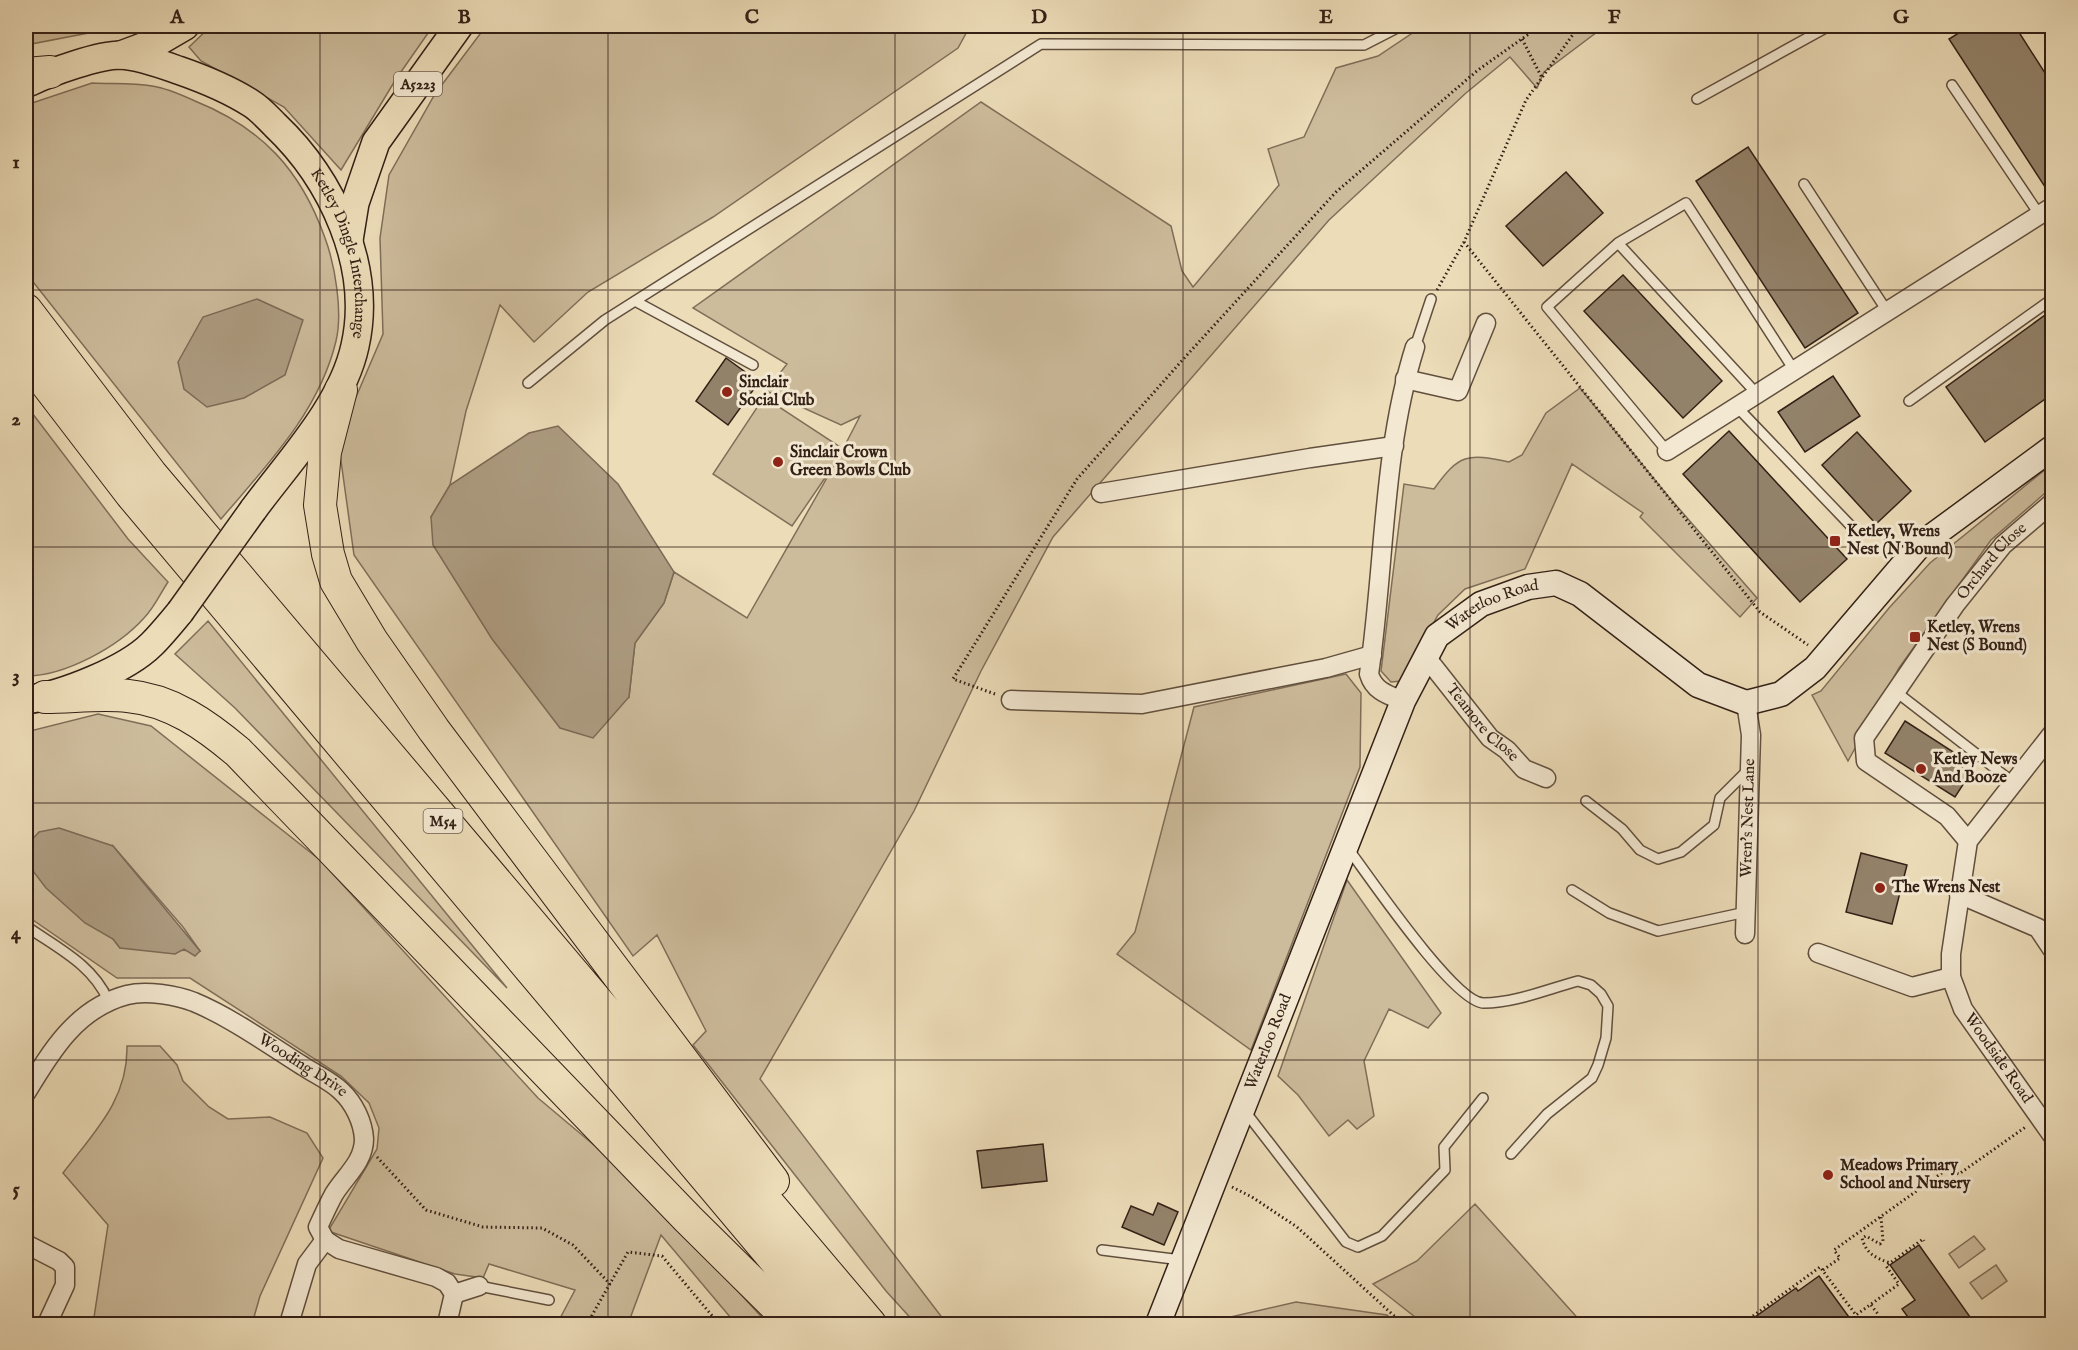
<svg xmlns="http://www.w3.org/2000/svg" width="2078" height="1350" font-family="'IM FELL English',serif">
<rect width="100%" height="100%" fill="#ecdcb8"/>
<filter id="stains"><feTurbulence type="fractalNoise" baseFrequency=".00333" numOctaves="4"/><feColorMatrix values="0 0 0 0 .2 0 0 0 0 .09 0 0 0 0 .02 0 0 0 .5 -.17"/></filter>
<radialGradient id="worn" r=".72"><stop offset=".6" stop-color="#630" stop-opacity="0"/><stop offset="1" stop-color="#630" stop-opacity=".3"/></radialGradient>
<path fill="#cdbc9c" stroke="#806e59" stroke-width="1.5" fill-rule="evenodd" d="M 26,26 L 125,26 L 26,45 Z
M 211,26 L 433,26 L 396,79 L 341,170 L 284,107 L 201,61 L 189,47 Z
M 486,26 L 970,26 L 958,48 L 713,217 L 588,292 L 534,342 L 500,305 L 466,411 L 450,485 L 431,517 L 629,697 L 635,643 L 664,603 L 674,572 L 747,618 L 836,462 L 792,526 L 713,474 L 764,397 L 843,449 L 860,416 L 841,425 L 766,391 L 787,364 L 693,308 L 981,102 L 1171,226 L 1182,271 L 1193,287 L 1279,185 L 1268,149 L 1304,137 L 1336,68 L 1378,56 L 1423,26 L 1605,26 L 1544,72 L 1537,88 L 1510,57 L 1466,93 L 1329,220 L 1053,537 L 981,671 L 914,811 L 760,1079 L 947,1324 L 916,1324 L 886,1291 L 693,1045 L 706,1031 L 657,935 L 633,956 L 354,555 L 338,439 L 383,334 L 380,238 L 389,175 L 435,94 Z
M 92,83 C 112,84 133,83 152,86 C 166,88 182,95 195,101 C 262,128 301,170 325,238 C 335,265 343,312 336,341 C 319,412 267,465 221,519 L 26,273 L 26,105 Z
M 1580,388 L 1668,496 L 1757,598 L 1740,617 L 1640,517 L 1643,513 L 1572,464 L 1525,569 L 1465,589 L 1438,615 L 1402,681 L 1391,682 L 1381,671 L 1404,484 L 1434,489 C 1459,454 1467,453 1509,462 L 1522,455 L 1546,413 Z
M 26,405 L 128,539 L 168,582 C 160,594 154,608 144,618 C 118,647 65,676 26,676 Z
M 2052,464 L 2052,487 L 1991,540 L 1899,668 L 1848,761 L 1812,695 L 1821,691 L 1889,608 L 1930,563 Z
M 208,621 L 507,988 L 235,708 L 175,654 Z
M 1346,674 L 1361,693 L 1360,767 L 1251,1050 L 1117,954 L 1135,932 L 1194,707 Z
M 98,714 L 151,726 L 320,860 L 538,1098 L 638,1182 L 768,1324 L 736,1324 L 661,1235 L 628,1324 L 557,1324 L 575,1290 L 489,1264 L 483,1278 L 455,1274 L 328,1231 L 377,1149 L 379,1128 L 369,1103 L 341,1076 L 190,978 L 117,978 L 33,920 L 26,911 L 26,732 ZM 113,846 L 183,927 L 200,951 L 120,948 L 113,939 Z
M 1347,880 L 1441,1013 L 1428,1028 L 1389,1009 L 1364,1061 L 1374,1116 L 1357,1129 L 1348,1120 L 1329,1136 L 1298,1095 L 1278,1076 Z
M 127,1046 L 160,1046 L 177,1065 L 183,1081 L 209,1107 L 228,1119 L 270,1117 L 307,1133 L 323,1158 L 260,1296 L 252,1324 L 93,1324 L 108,1225 L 63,1173 C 94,1132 128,1100 127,1046 Z
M 1475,1204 L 1583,1324 L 1424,1324 L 1373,1284 L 1417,1261 Z
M 1974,1236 L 1985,1249 L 1959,1268 L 1949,1254 Z
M 1996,1265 L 2007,1281 L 1982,1299 L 1970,1283 Z
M 1296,1302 L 1387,1315 L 1396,1324 L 1200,1324 Z"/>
<path fill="#ad9c81" stroke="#7c6a56" stroke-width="1.5" d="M 257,299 L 303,320 L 285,375 L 244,398 L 207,407 L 184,389 L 178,362 L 203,317 Z
M 558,426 L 618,484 L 674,572 L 664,603 L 635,643 L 629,697 L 593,738 L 560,728 L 492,639 L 433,545 L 431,517 L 450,485 L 529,433 Z
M 59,828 L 113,846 L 200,951 L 195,956 L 184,949 L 175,954 L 120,948 L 113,939 L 85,923 L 46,888 L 30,867 L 27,845 L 39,832 Z"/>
<path fill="#93826a" stroke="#332016" stroke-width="1.5" d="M 1970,26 L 2015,26 L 2052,84 L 2052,186 L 2047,190 L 1949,39 Z
M 1748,147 L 1858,313 L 1805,348 L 1696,181 Z
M 1566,172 L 1603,213 L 1543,266 L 1506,226 Z
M 1623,275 L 1722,381 L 1683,418 L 1584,311 Z
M 2052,310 L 2052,394 L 1985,442 L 1946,387 Z
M 726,358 L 759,382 L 728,425 L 696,401 Z
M 1833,376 L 1860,416 L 1805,452 L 1778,412 Z
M 1729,431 L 1847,559 L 1800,602 L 1683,474 Z
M 1857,432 L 1911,491 L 1876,524 L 1822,465 Z
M 1905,721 L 1975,766 L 1955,797 L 1885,753 Z
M 1861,853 L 1907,865 L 1892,924 L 1846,912 Z
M 1043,1144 L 1047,1181 L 982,1188 L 977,1151 Z
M 1158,1203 L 1178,1212 L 1164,1245 L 1122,1227 L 1131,1206 L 1153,1215 Z
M 1919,1245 L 1975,1324 L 1932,1324 L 1927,1318 L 1919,1324 L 1913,1324 L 1902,1309 L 1915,1300 L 1890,1265 Z
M 1819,1276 L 1854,1324 L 1745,1324 L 1796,1288 L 1798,1291 Z"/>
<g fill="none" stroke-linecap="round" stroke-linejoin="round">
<g stroke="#614f3e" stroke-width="12">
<path id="lane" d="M 1952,85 L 2039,214
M 1697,99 L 1829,26
M 1804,184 L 1887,311
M 1618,243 L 1686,203 L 1794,370
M 635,301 L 753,365
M 1415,347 L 1431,299
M 528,383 L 605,320 L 1041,44 L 1364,45 L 1401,26
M 1909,401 L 2052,299
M 1737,407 L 1850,525
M 1667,451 L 1547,307 L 1618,243 L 1757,394
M 1895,691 L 2014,783
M 1586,801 L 1622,829 L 1640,850 L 1658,859 L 1681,852 L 1714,825 L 1720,798 L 1748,770
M 1347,847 C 1368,875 1455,1004 1484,1003 C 1515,1003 1548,989 1578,981 L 1591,985 L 1601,994 L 1608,1006 L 1606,1038 L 1598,1065 L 1592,1078 L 1547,1114 L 1511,1154
M 1572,890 L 1609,913 L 1658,931 L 1746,912
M 26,926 C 57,948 92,964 108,1000
M 1244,1110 L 1346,1242 L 1358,1247 L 1382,1236 L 1445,1170 L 1444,1147 L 1483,1098
M 1102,1250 L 1181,1260
M 479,1286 L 549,1300"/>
</g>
<g stroke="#614f3e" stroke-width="21">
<g id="street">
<path d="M 1405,379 L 1458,391 L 1486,323"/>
<path d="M 1667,451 L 2052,207"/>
<path d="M 1101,493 L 1310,458 L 1394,446"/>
<path id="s1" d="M 1426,657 L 1490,738 L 1507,750 L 1524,769 L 1546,778"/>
<path d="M 1011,700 L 1142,704 L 1326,668 L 1372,655"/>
<path d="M 1403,701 C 1388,695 1374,691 1369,674 C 1385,566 1382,452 1415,347"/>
<path id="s2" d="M 2052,734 L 1968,841 L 1951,954 L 1951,977 L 1963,1009 L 2052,1135"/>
<path id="s3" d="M 1968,841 L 1947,816 L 1866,761 L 1864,738 L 1955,605 L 2003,545 L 2052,503"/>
<path d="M 1959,894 L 2038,928 L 2052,949"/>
<path id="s4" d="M 1745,934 L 1751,735 L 1746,703"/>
<path d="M 1818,953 L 1912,987 L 1951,977"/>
<path id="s5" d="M 26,1093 C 51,1051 77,1008 127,995 C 146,990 176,995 194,1002 C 232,1018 268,1044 303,1066 C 315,1074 331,1081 341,1091 C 354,1103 363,1122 364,1139 C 364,1162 345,1176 334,1194 C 328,1205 323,1216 318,1227 L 325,1240"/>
<path d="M 325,1240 L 339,1249 L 436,1277 L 447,1283 L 454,1294 L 447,1324"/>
<path d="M 26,1244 L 59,1261 L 65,1267 L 65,1285 L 47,1324"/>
<path d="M 454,1294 L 479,1286"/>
<path d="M 289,1324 L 307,1264 L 325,1240"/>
</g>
</g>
<g stroke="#332016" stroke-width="27">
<g id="secondary">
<path id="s6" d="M 1158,1324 L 1403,701 L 1437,636 L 1481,604 L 1528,587 L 1556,583 L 1580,594 L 1698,685 L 1746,703 L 1781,694 L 1815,668 L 1920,545 L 2052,448"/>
</g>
</g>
<g stroke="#332016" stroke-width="30">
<g id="primary">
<path d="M 121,55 L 161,40 L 185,26"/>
<path id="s7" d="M 30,82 C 51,72 98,55 121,55 C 139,56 161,64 178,70 C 204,79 229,89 252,104 C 260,109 268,118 275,125 C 332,179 373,266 355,346 C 342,406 289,461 253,510"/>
<path d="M 349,240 L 355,203 L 376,142 L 459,26"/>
<path d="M 26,700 C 62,695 126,670 152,644 C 162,634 171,623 180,612"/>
</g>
</g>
<g stroke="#332016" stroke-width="34">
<path id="highway" d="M 26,74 L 50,72
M 26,310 L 151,474 L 870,1324
M 26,357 L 131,494 L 829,1324
M 341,390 L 325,452 L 320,505 L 328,554 L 336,581 L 372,641 L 434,730 L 773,1181
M 45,697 C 72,697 101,693 128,696 C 171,700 206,725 238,752 L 688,1219 L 794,1324"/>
</g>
<path stroke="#332016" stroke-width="3" stroke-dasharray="1.5 3" stroke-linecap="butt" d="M 1522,39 L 1542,78
M 1464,242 L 1760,612 L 1808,645
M 1437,290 L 1464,242 L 1526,100 L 1579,26
M 995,694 L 953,679 L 1077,479 L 1187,355 L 1336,192 L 1478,70 L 1540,26
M 377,1157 L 426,1210 L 483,1227 L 542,1228 L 573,1245 L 610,1284
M 1232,1187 L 1252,1197 L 1297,1227 L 1403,1324
M 1881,1217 L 1883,1241 L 1880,1244 L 1866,1236 L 1862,1238 C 1866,1254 1876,1258 1890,1263
M 1823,1270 L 1840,1258 L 1834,1250 L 1946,1170 L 1959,1174 L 2027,1126
M 1871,1305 L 1878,1314
M 587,1324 L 628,1252 L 662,1256 L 719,1324
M 1742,1324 L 1820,1267 L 1856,1315 L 1899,1284 L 1886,1266 L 1923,1239 L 1924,1241"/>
<use href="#lane" stroke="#f3e8d1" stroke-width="9"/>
<use href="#street" stroke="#f3e8d1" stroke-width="18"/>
<use href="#secondary" stroke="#f3e8d1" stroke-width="24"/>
<use href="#primary" stroke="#ecdcb8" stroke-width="27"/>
<use href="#highway" stroke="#ecdcb8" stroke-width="32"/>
<g stroke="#332016" stroke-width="30" stroke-linecap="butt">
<path id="primary-bridge" d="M 180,612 L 253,510"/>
</g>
<use href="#primary-bridge" stroke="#ecdcb8" stroke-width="27"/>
</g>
<path fill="none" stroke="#332016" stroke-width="1.5" stroke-opacity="0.55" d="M 320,26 L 320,1324M 608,26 L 608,1324M 895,26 L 895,1324M 1183,26 L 1183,1324M 1470,26 L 1470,1324M 1758,26 L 1758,1324M 26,290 L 2052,290M 26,547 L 2052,547M 26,803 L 2052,803M 26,1060 L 2052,1060"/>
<g fill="#8f2418" stroke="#f3e8d1" stroke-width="2">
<circle cx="727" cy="392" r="6"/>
<circle cx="778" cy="462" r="6"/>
<rect x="1829" y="535" width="12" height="12" rx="3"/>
<rect x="1909" y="631" width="12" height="12" rx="3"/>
<circle cx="1921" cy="769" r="6"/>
<circle cx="1880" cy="888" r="6"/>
<circle cx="1828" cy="1175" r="6"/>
</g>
<g text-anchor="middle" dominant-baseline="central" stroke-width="6" stroke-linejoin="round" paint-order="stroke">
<g fill="#f3e8d1" stroke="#6d5c4e" stroke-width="1.5">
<rect x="394" y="72" width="48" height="24" rx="4.5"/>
<rect x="423.5" y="809" width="39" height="24" rx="4.5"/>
</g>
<g font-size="15" font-weight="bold" fill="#332016">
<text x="418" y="84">A5223</text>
<text x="443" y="821">M54</text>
</g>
<g font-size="16" fill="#332016" stroke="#f3e8d1">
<text stroke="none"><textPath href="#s7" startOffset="416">Ketley Dingle Interchange</textPath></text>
<text stroke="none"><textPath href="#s3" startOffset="372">Orchard Close</textPath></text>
<text stroke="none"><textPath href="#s6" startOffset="807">Waterloo Road</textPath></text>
<text stroke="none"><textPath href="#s1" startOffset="87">Teamore Close</textPath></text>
<text stroke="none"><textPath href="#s4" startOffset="116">Wren's Nest Lane</textPath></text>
<text stroke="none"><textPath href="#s6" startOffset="303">Waterloo Road</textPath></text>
<text stroke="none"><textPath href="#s2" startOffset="368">Woodside Road</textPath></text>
<text stroke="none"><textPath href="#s5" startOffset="339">Wooding Drive</textPath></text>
</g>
<g font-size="16" font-weight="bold" fill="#332016" stroke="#f3e8d1" text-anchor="start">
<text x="739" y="383">Sinclair<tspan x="739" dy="18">Social Club</tspan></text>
<text x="790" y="453">Sinclair Crown<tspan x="790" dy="18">Green Bowls Club</tspan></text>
<text x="1847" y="532">Ketley, Wrens<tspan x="1847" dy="18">Nest (N Bound)</tspan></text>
<text x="1927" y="628">Ketley, Wrens<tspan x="1927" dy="18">Nest (S Bound)</tspan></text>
<text x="1933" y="760">Ketley News<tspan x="1933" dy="18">And Booze</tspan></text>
<text x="1892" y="888">The Wrens Nest</text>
<text x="1840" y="1166">Meadows Primary<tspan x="1840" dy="18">School and Nursery</tspan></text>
</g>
</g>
<rect width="2078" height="1350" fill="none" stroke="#ecdcb8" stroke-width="66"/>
<rect x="33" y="33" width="2012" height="1284" fill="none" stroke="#332016" stroke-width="2"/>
<g font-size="20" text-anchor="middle" font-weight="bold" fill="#332016">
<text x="177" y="23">A</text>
<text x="464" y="23">B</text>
<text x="752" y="23">C</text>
<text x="1039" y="23">D</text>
<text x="1326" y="23">E</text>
<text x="1614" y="23">F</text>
<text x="1901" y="23">G</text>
<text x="16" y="168">1</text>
<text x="16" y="425">2</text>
<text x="16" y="682">3</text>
<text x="16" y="939">4</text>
<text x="16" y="1195">5</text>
</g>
<rect width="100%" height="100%" filter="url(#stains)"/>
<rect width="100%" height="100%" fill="url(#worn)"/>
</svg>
